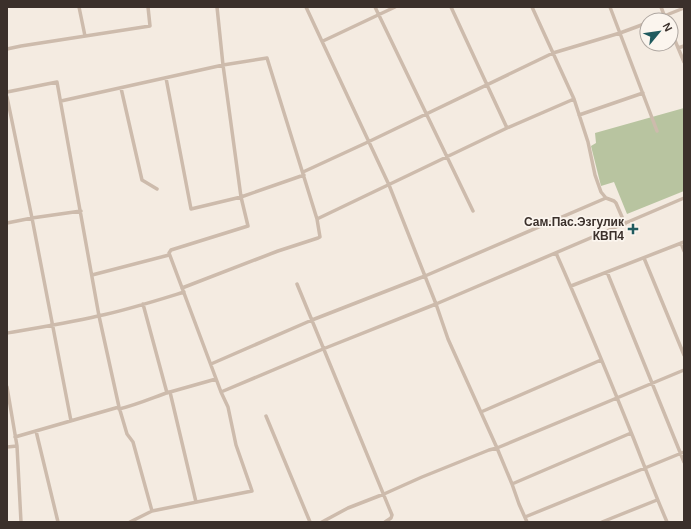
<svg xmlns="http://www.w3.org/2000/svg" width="691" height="529" font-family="Arial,sans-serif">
<rect width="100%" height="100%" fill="#f4ebe1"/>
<path fill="#b8c4a0" d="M 684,108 L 684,191 L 627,214 L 614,182 L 601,186 L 591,146 L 596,143 L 595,133 Z"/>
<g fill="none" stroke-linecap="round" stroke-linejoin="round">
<path stroke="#cdbbac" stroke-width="3.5" d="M 79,7 L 85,36
M 306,7 L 389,185 L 436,304 L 448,339 L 497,448 L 512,484 L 519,504 L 527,522
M 375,7 L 473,211
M 451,7 L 507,128
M 532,7 L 574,99 L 588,142 L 595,175 L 601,192 L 606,198 L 614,201 L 616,203 L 625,224
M 610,7 L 657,131
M 661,7 L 666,20
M 654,20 L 684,8
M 671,31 L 684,62
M 323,41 L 395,7
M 678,48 L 684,46
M 7,49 L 21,46 L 150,26 L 148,7
M 166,78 L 191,209 L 241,197 L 304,175
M 121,88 L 142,180 L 157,189
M 7,92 L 57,82 L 99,316 L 119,407 L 127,434 L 133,442 L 152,511
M 7,97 L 32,218 L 71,421
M 61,101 L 223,65 L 267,58 L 317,219 L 320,237 L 318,238 L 278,251 L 182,288
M 579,115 L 643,93
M 303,172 L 368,142 L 553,53 L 620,33 L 647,23
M 317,219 L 507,128 L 574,99
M 7,223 L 32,218 L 81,211
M 681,243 L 684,251
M 556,253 C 583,314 608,375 633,437 C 644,465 655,494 667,522
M 644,258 L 684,355
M 607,272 L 684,462
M 92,275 L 169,255
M 297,284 L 392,515 L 391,518 L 385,522
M 571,286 L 684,242
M 143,304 L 167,393
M 7,333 C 37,328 68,323 98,316 C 127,310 155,301 184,292
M 211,364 L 312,320 L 425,276 L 606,198
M 7,387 L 17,446 L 21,522
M 221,392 L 323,349 L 436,304 L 684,198
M 119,409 C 136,405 152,398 169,392
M 481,412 L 601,360
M 266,416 L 310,522
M 36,431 L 58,522
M 15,437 L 119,407
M 7,447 L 17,446
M 512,484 L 631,433
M 196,502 L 170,392 L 216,379
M 525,517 L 645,468 L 684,452
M 130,522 L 152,511 L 252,491 L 250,485 L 236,445 L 228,407 L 221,392 L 169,253 L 171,250 L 248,226 L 241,197 L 223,65 L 217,7
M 322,522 L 348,508 L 384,494 L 422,477 L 489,450 L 497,448 L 684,370
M 602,522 L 657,500"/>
</g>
<path fill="#1f5a5e" stroke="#fbf5ee" stroke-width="1.5" d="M631 223h4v4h4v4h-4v4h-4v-4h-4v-4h4z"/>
<g text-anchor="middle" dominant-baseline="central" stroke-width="3.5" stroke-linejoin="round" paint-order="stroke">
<g font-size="12" font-weight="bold" fill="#3b302b" stroke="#fbf5ee" text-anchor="end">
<text x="624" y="222">Сам.Пас.Эзгулик<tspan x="624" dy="14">КВП4</tspan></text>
</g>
</g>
<rect width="691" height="529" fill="none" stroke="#3b302b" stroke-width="16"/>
<g transform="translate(659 32) rotate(61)"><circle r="19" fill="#fbf5ee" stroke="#aea6a0"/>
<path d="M0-3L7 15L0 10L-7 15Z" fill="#1f5a5e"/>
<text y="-6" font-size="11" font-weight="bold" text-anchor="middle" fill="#3b302b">N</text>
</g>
</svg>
